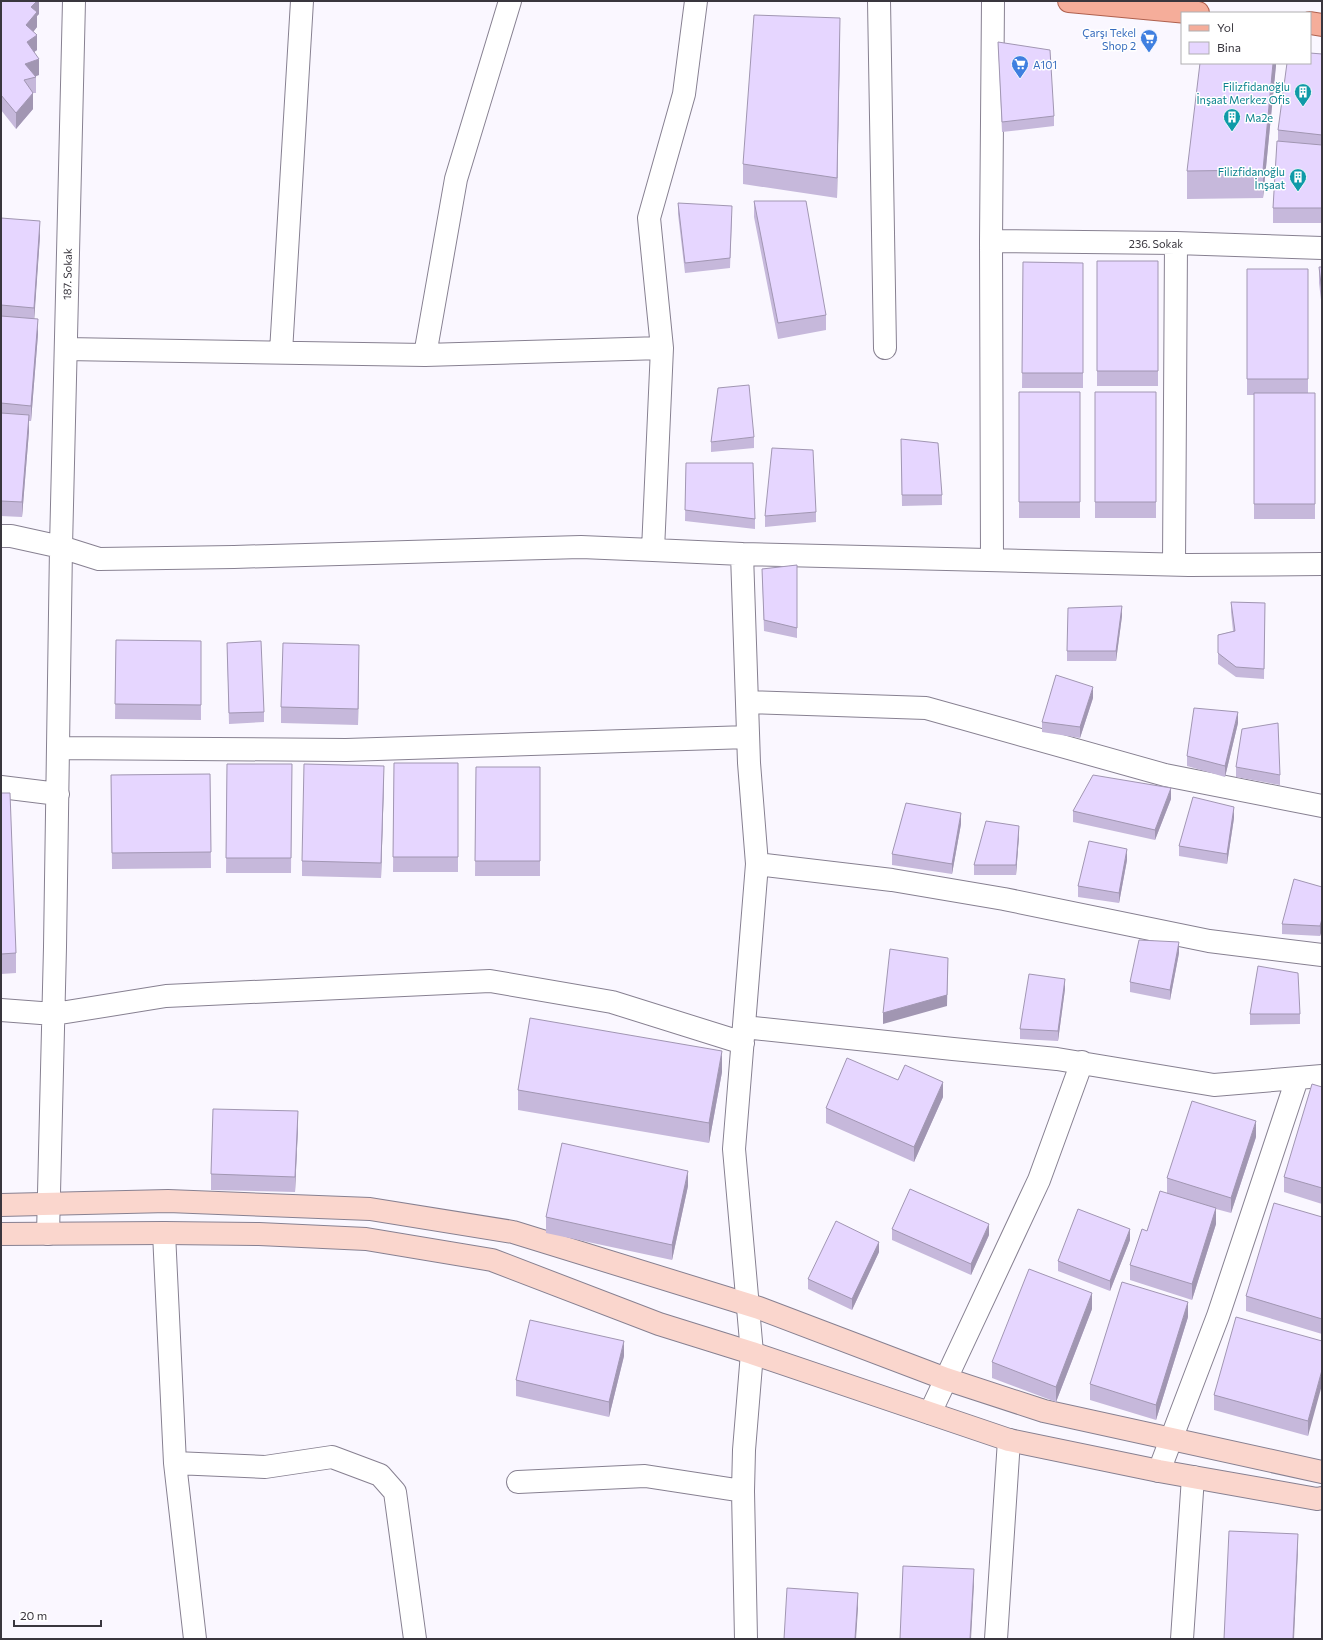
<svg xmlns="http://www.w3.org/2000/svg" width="1323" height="1640" font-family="Commissioner,sans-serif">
<rect width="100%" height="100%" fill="#faf7ff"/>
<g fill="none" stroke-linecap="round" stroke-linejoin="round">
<g stroke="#878091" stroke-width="24">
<path id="street" d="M 879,1 L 885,348
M 991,241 L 1176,243 L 1322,248
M 662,348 L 649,218 L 684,94 L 696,1
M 281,352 L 302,1
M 425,355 L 456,179 L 510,1
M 1,536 L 11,536 L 61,547 L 99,559 L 234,557 L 581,547 L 653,550 L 662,348 L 425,355 L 66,349
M 653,550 L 742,554 L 749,763 L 757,864 L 734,1149 L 752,1353 L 744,1450 L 743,1491 L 746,1639
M 742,554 L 1189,565 L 1322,564
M 992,560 L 991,241 L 993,1
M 1174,564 L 1176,243
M 747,702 L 926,708 L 1165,775 L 1322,806
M 58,748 L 346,750 L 748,737
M 1,787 L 58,794
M 757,864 L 892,880 L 1004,899 L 1209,941 L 1322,955
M 1,1010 L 54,1014 L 166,996 L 490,981 L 612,1002 L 743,1043
M 744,1027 L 953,1049 L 1057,1059 L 1214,1085 L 1322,1076
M 164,1233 L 175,1463 L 195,1639
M 48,1234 L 55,947 L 61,547 L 74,1
M 930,1413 L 1039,1180 L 1082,1062
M 175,1463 L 265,1467 L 332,1457 L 380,1475 L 395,1492 L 415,1639
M 1159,1471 L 1218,1316 L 1297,1079
M 518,1482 L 645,1476 L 743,1491
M 996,1639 L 1009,1440
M 1182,1639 L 1193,1477"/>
</g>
<g stroke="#878091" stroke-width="24">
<path id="secondary" d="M 1,1205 L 168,1201 L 370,1209 L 513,1232 L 759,1308 L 946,1379 L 1044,1411 L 1322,1472
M 1,1234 L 164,1233 L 259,1234 L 366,1239 L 492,1260 L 659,1324 L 752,1353 L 1009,1440 L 1159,1471 L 1317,1499 L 1322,1498"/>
</g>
<g stroke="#af604e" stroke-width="24">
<path id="primary" d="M 1069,1 L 1198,13
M 1310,23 L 1322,25"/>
</g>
<use href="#street" stroke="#fff" stroke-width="22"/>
<use href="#secondary" stroke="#fad6cd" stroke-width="22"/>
<use href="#primary" stroke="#f5ad9a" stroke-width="22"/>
</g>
<path fill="#c6b8db" d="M 1,1 L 39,1 L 39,14 L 37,16 L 37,27 L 33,32 L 37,50 L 34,52 L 39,75 L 35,76 L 36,77 L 36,93 L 33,93 L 33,109 L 16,129 L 1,110 Z
M 840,38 L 837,198 L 743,184 L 743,164 Z
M 998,42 L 1054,116 L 1054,126 L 1002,132 Z
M 1322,54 L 1322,223 L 1273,223 L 1273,208 L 1278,141 L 1278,130 Z
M 1276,63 L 1263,198 L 1187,199 L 1187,171 Z
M 754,201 L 826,315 L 826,330 L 778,339 L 754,217 Z
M 678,203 L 732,216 L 730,268 L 685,273 L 678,214 Z
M 1,218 L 40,236 L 34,318 L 38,334 L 31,421 L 29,421 L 29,431 L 22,517 L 1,516 Z
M 1097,261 L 1158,261 L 1158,386 L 1097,386 Z
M 1023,262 L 1083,263 L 1083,388 L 1022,388 Z
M 1319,267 L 1322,267 L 1322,308 L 1319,283 Z
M 1247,269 L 1308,269 L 1308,393 L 1315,393 L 1315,519 L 1254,519 L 1254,395 L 1247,395 Z
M 1019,392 L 1080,392 L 1080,518 L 1019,518 Z
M 1095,392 L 1156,392 L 1156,518 L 1095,518 Z
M 754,437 L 754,448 L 711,452 L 711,442 Z
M 901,439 L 942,495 L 942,505 L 902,506 Z
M 686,463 L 755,519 L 755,529 L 685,521 Z
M 816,512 L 816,522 L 765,527 L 765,516 Z
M 797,565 L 797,638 L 764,631 L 762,569 Z
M 1231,602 L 1265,603 L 1264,679 L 1236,677 L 1218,664 L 1218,635 L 1233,631 L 1231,612 Z
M 1122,616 L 1116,661 L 1067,661 L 1067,651 Z
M 116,640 L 201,641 L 201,720 L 115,719 Z
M 227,643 L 264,712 L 264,722 L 229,724 Z
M 359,660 L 358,725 L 281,723 L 281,707 Z
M 1093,698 L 1080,738 L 1042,732 L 1042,722 Z
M 1238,723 L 1225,777 L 1187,766 L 1187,756 Z
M 394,763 L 458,763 L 458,872 L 393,872 Z
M 227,764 L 292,764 L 291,873 L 226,873 Z
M 476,767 L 540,767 L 540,876 L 475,876 Z
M 1236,767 L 1280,775 L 1280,785 L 1236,777 Z
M 210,774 L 211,868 L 112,869 L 111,775 Z
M 384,781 L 381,878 L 302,876 L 302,861 Z
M 1,793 L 16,953 L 16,973 L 1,974 Z
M 1171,799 L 1155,840 L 1073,822 L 1073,811 Z
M 1234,818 L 1227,864 L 1179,856 L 1179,846 Z
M 961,824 L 952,874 L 892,865 L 892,854 Z
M 1019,836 L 1016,875 L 974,875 L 974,865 Z
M 1127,860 L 1119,903 L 1078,897 L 1078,886 Z
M 1322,887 L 1322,930 L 1320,936 L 1282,934 L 1282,924 Z
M 1179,953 L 1170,1000 L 1130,992 L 1130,982 Z
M 1065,989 L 1058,1041 L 1020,1039 L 1020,1029 Z
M 1250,1014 L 1300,1014 L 1300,1024 L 1250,1025 Z
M 722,1072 L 709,1143 L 518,1110 L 518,1090 Z
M 1322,1087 L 1322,1204 L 1284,1192 L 1284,1177 Z
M 943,1097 L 914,1162 L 826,1123 L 826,1108 Z
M 298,1127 L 295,1192 L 211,1190 L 211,1174 Z
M 1256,1137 L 1231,1213 L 1216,1209 L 1216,1224 L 1192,1300 L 1130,1280 L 1130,1265 L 1167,1193 L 1167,1178 Z
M 688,1186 L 672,1260 L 546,1233 L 546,1217 Z
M 1322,1217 L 1322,1334 L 1246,1311 L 1246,1296 Z
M 892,1229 L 989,1235 L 971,1275 L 892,1240 Z
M 1130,1240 L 1110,1291 L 1058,1271 L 1058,1261 Z
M 879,1252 L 852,1310 L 808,1289 L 808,1279 Z
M 1092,1309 L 1056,1402 L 992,1378 L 992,1362 Z
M 1188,1317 L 1156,1420 L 1090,1400 L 1090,1384 Z
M 1322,1341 L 1308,1436 L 1214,1410 L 1214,1395 Z
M 624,1356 L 609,1417 L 516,1396 L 516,1380 Z"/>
<path fill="#a196b2" d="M 37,1 L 39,1 L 39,14 L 37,16 L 37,27 L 26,41 L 26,25 L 31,7 Z
M 840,18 L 840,38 L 837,198 L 837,178 Z
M 37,35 L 37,50 L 27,57 L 27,42 Z
M 39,59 L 39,75 L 28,79 L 25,64 Z
M 1273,63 L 1276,63 L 1276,66 L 1263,198 L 1263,170 Z
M 33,93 L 33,109 L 16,129 L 16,113 Z
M 40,221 L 40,236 L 34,323 L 34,308 Z
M 38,319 L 38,334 L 31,421 L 31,406 Z
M 29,415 L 29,431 L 22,517 L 22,502 Z
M 1122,606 L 1122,616 L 1116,661 L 1116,651 Z
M 359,645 L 359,660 L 358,725 L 358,709 Z
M 1093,687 L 1093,698 L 1080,738 L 1080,727 Z
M 1238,712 L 1238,723 L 1225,777 L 1225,766 Z
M 384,766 L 384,781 L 381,878 L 381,863 Z
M 1171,788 L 1171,799 L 1155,840 L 1155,830 Z
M 1234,807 L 1234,818 L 1227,864 L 1227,854 Z
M 961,813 L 961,824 L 952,874 L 952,864 Z
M 1019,826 L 1019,836 L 1016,875 L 1016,865 Z
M 1127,849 L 1127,860 L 1119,903 L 1119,893 Z
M 1322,919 L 1322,930 L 1320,936 L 1320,926 Z
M 1179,942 L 1179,953 L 1170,1000 L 1170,990 Z
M 948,958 L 947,1006 L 883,1024 L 883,1013 Z
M 1065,979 L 1065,989 L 1058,1041 L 1058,1031 Z
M 722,1051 L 722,1072 L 709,1143 L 709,1123 Z
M 943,1082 L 943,1097 L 914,1162 L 914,1147 Z
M 298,1111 L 298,1127 L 295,1192 L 295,1177 Z
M 1256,1121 L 1256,1137 L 1231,1213 L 1231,1198 Z
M 688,1171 L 688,1186 L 672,1260 L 672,1245 Z
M 1216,1208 L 1216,1224 L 1192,1300 L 1192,1284 Z
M 989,1224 L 989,1235 L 971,1275 L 971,1264 Z
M 1130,1229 L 1130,1240 L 1110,1291 L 1110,1281 Z
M 879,1242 L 879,1252 L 852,1310 L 852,1299 Z
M 1092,1293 L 1092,1309 L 1056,1402 L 1056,1387 Z
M 1188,1302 L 1188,1317 L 1156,1420 L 1156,1405 Z
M 624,1341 L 624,1356 L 609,1417 L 609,1402 Z
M 1322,1370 L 1322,1385 L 1308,1436 L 1308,1421 Z
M 1298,1534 L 1298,1550 L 1294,1639 L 1293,1639 Z
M 974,1569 L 974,1584 L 971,1639 L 970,1639 Z
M 858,1593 L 858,1608 L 856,1639 L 855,1639 Z"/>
<path fill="#e6d6ff" stroke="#a196b2" d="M 1,1 L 37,1 L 31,7 L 37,12 L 26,25 L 37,35 L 27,42 L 39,59 L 25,64 L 36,77 L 24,80 L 33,93 L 16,113 L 1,95 Z
M 754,15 L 840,18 L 837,178 L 743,164 Z
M 998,42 L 1050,50 L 1054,116 L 1002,122 Z
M 1310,53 L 1322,54 L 1322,135 L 1278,130 L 1287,63 L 1310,63 Z
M 1200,63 L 1273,63 L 1263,170 L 1187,171 Z
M 1277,141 L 1322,145 L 1322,208 L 1273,208 Z
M 754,201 L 806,201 L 826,315 L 778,323 Z
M 678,203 L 732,206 L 730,258 L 685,263 Z
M 1,218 L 40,221 L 34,308 L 1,305 Z
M 1097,261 L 1158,261 L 1158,371 L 1097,371 Z
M 1023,262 L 1083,263 L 1083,373 L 1022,373 Z
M 1319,267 L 1322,267 L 1322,292 Z
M 1247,269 L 1308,269 L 1308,379 L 1247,379 Z
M 1,316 L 38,319 L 31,406 L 1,403 Z
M 749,385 L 754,437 L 711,442 L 718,388 Z
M 1019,392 L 1080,392 L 1080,502 L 1019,502 Z
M 1095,392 L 1156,392 L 1156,502 L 1095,502 Z
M 1254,393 L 1315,393 L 1315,504 L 1254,504 Z
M 1,413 L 29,415 L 22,502 L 1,501 Z
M 901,439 L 938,443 L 942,495 L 902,495 Z
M 772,448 L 813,450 L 816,512 L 765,516 Z
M 686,463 L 753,463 L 755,519 L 685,510 Z
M 797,565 L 797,628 L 764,620 L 762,569 Z
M 1231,602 L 1265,603 L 1264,669 L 1236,667 L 1218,653 L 1218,635 L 1235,631 Z
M 1122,606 L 1116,651 L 1067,651 L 1068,608 Z
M 116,640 L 201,641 L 201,705 L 115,704 Z
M 261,641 L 264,712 L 229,713 L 227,643 Z
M 283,643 L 359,645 L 358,709 L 281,707 Z
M 1056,675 L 1093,687 L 1080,727 L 1042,722 Z
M 1194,708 L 1238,712 L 1225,766 L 1187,756 Z
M 1278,723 L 1280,775 L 1236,767 L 1242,729 Z
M 394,763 L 458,763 L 458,857 L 393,857 Z
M 227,764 L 292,764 L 291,858 L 226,858 Z
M 304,764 L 384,766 L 381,863 L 302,861 Z
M 476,767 L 540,767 L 540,861 L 475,861 Z
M 210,774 L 211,852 L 112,853 L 111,775 Z
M 1093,775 L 1171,788 L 1155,830 L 1073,811 Z
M 1,793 L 10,793 L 16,953 L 1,954 Z
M 1193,797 L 1234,807 L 1227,854 L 1179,846 Z
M 906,803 L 961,813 L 952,864 L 892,854 Z
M 986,821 L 1019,826 L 1016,865 L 974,865 Z
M 1089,841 L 1127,849 L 1119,893 L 1078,886 Z
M 1294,879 L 1322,887 L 1322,919 L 1320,926 L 1282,924 Z
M 1139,940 L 1179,942 L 1170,990 L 1130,982 Z
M 890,949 L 948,958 L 947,995 L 883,1013 Z
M 1258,966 L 1298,973 L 1300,1014 L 1250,1014 Z
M 1029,974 L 1065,979 L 1058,1031 L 1020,1029 Z
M 530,1018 L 722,1051 L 709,1123 L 518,1090 Z
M 847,1058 L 898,1080 L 905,1065 L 943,1082 L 914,1147 L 826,1108 Z
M 1312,1084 L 1322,1087 L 1322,1188 L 1284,1177 Z
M 1192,1101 L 1256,1121 L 1231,1198 L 1167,1178 Z
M 213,1109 L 298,1111 L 295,1177 L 211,1174 Z
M 562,1143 L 688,1171 L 672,1245 L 546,1217 Z
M 910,1189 L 989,1224 L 971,1264 L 892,1229 Z
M 1160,1191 L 1216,1208 L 1192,1284 L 1130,1265 L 1142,1229 L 1147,1231 Z
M 1274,1203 L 1322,1217 L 1322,1319 L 1246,1296 Z
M 1078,1209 L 1130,1229 L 1110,1281 L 1058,1261 Z
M 836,1221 L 879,1242 L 852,1299 L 808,1279 Z
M 1029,1269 L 1092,1293 L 1056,1387 L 992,1362 Z
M 1122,1282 L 1188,1302 L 1156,1405 L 1090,1384 Z
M 1236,1317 L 1322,1341 L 1322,1370 L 1308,1421 L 1214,1395 Z
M 530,1320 L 624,1341 L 609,1402 L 516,1380 Z
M 1229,1531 L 1298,1534 L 1293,1639 L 1224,1639 Z
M 903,1566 L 974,1569 L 970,1639 L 900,1639 Z
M 787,1588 L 858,1593 L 855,1639 L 784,1639 Z"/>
<defs>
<g id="supermarket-pin" transform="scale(0.9)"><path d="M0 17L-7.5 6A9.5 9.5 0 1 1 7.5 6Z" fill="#3f7fe0" stroke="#fff"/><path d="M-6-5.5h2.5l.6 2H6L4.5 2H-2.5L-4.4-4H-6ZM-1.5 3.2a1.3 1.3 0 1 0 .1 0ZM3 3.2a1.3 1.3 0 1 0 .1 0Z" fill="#fff"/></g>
<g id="building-pin" transform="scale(0.9)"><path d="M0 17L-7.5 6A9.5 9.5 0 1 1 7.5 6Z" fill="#0f9aa8" stroke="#fff"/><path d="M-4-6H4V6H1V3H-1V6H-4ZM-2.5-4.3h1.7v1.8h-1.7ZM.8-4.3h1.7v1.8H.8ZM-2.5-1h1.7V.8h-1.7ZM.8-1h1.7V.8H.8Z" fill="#fff"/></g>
</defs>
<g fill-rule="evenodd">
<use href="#supermarket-pin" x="1149" y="38"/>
<use href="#supermarket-pin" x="1020" y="64"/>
<use href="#building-pin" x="1303" y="92"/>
<use href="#building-pin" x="1232" y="117"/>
<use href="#building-pin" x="1298" y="177"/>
</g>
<g text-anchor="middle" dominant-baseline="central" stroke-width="3" stroke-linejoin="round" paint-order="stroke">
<g font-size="11" fill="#366cbe" stroke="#fff" text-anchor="end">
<text x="1136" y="32">Çarşı Tekel<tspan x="1136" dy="13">Shop 2</tspan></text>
<text x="1033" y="64" text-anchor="start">A101</text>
</g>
<g font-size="11" fill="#0d838f" stroke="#fff" text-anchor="end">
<text x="1290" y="86">Filizfidanoğlu<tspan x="1290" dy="13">İnşaat Merkez Ofis</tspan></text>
<text x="1245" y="117" text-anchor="start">Ma2e</text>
<text x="1285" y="171">Filizfidanoğlu<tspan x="1285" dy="13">İnşaat</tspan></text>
</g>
<g font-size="11" fill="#39363e" stroke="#fff">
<text x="1156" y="243">236. Sokak</text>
<text transform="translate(67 274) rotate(-89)">187. Sokak</text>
</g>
</g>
<rect width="1323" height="1640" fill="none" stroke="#39363e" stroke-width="4"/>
<rect x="1181" y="12" width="130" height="52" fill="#ffffff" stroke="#b0afb2"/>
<rect x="1189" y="25" width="20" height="6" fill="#f5ad9a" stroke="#b0afb2"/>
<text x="1217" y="32" font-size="12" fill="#39363e">Yol</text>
<rect x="1189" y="42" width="20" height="12" fill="#e6d6ff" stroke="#b0afb2"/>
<text x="1217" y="52" font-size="12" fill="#39363e">Bina</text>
<path d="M14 1620v6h87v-6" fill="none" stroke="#39363e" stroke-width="2"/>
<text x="20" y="1620" font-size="12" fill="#39363e" stroke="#ffffff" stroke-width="3" paint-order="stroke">20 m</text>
</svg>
